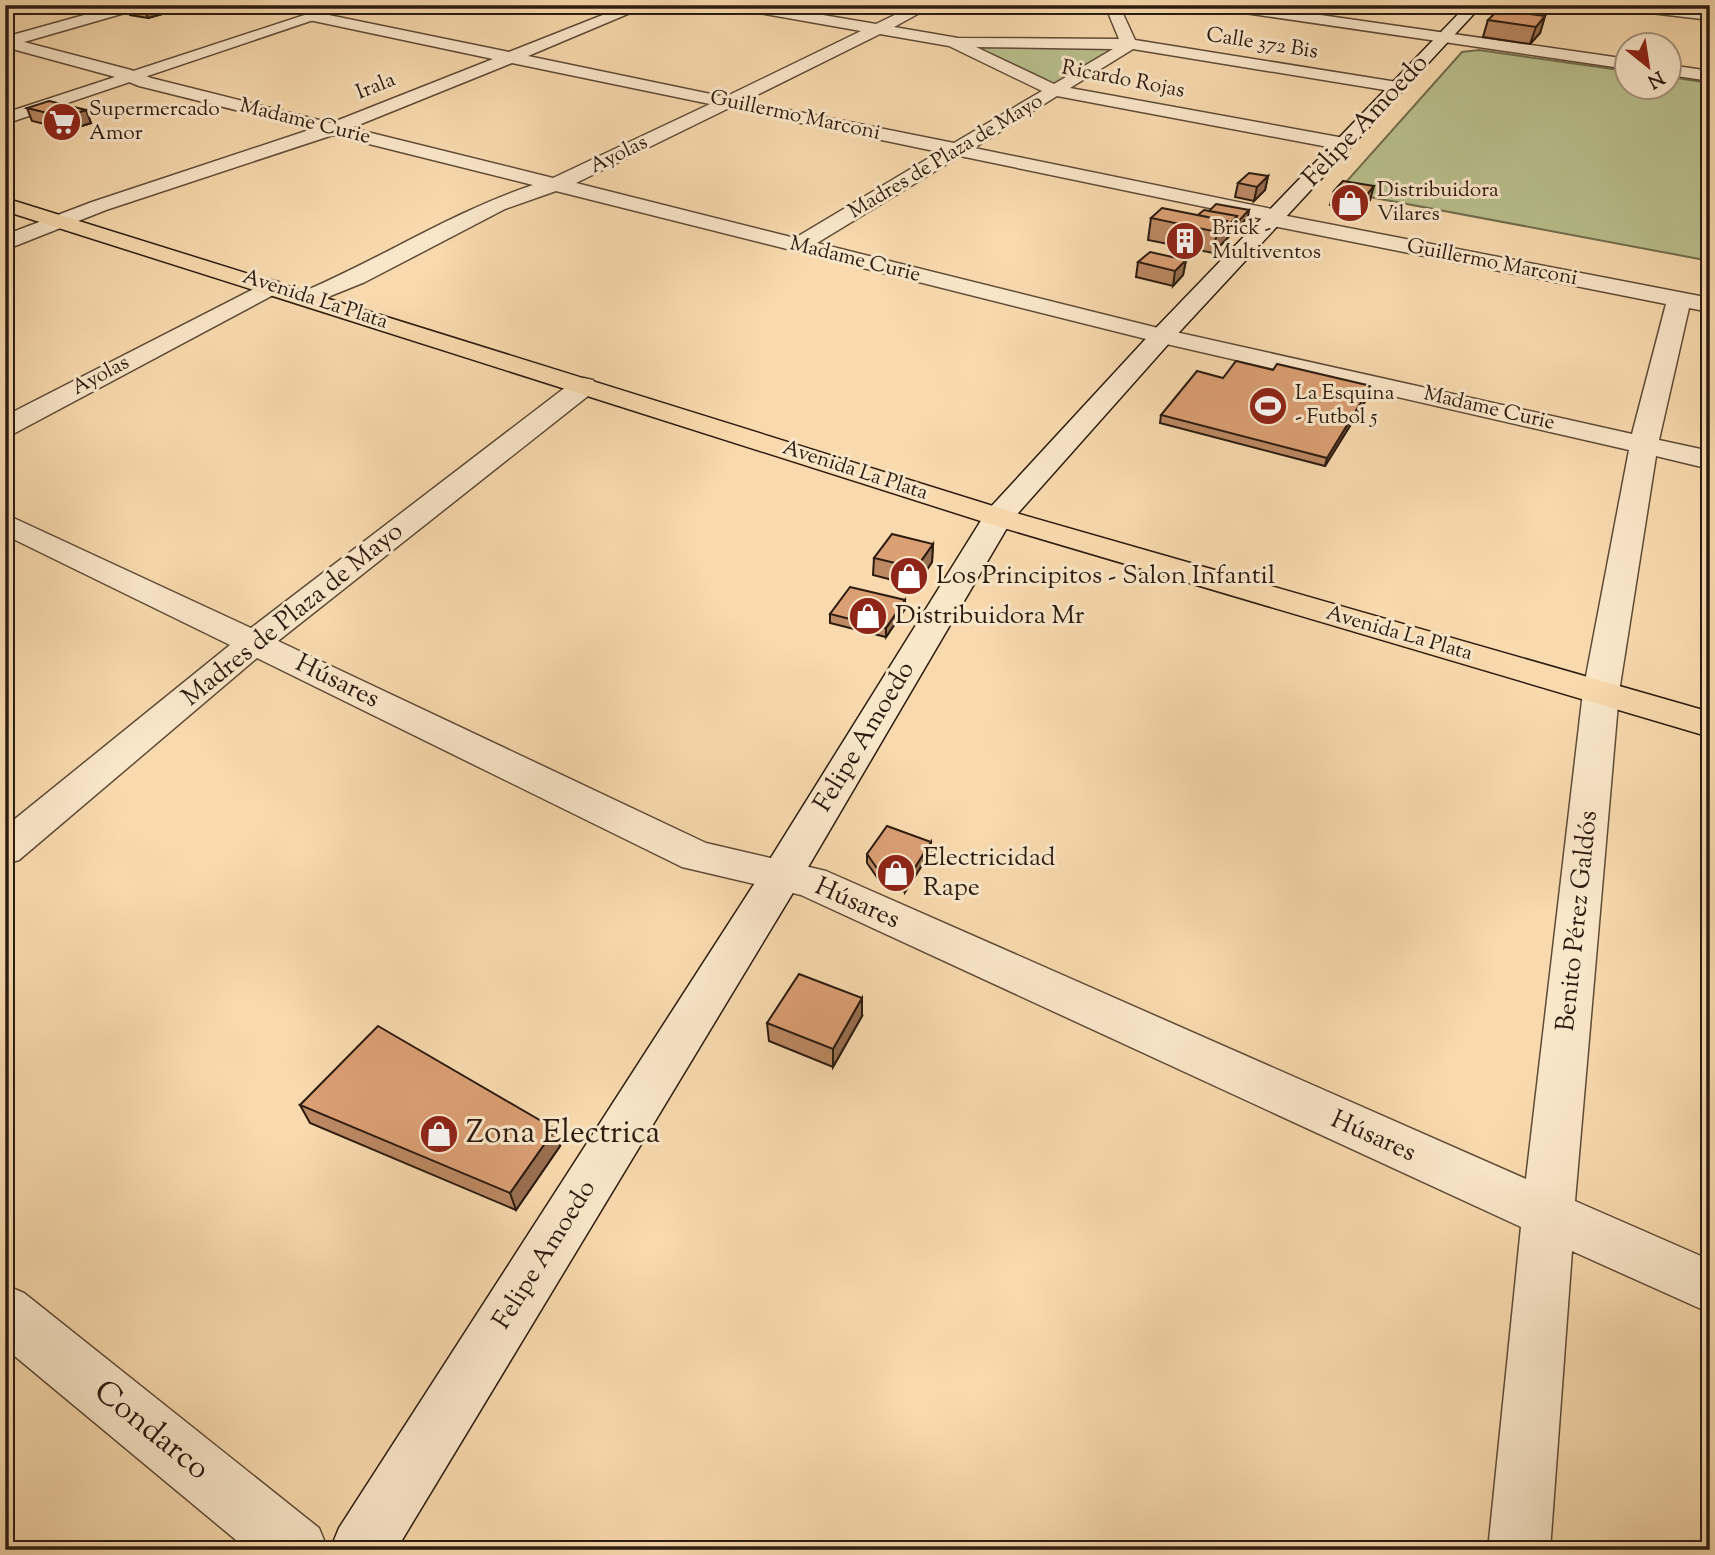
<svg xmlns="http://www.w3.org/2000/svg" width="1715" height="1555" font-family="'Sorts Mill Goudy',serif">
<rect width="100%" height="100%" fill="#f8daae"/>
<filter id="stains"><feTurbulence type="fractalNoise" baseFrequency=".00286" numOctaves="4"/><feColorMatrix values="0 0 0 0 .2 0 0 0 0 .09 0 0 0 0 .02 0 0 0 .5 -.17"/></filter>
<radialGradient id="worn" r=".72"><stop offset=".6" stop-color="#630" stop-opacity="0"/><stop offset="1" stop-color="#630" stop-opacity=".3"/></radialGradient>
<path fill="#b9c08e" stroke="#726e4e" stroke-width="2" d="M 972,46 L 1118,47 L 1054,86 Z
M 1479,50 L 1627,71 L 1628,88 L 1670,88 L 1670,77 L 1710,83 L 1710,261 L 1338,191 L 1462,52 Z"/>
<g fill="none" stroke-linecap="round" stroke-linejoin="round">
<g stroke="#5f4b37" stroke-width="3">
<path id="minor" d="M 120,5 L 144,5 L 142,8 L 24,42 L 131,70 L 151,78 L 331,123 L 493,59 L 309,20 L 306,17 L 314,12 L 509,52 L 628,5 L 649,5 L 528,56 L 725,97 L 861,31 L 737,9 L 730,5 L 764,5 L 876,24 L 915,5 L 934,5 L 894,27 L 958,38 L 1119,39 L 1105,5 L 1119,5 L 1135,40 L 1397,82 L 1406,87 L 1397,92 L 1133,49 L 1070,88 L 1344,138 L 1353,144 L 1344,150 L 1057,96 L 974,148 L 1277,210 L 1284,212 L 1287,216 L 1710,298 L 1710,312 L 1689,308 L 1659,440 L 1710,451 L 1710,469 L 1656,456 L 1619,692 L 1575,1201 L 1710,1260 L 1710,1313 L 1572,1251 L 1550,1550 L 1488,1550 L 1521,1227 L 801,895 L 682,867 L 257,658 L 19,860 L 5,864 L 5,827 L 230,645 L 5,535 L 5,514 L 251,628 L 575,380 L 584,378 L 593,380 L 597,386 L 593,392 L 278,641 L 706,843 L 826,871 L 1526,1179 L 1583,692 L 1629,450 L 1162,343 L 556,191 L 505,209 L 365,282 L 308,305 L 300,303 L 296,298 L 300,293 C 379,260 452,212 533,185 L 333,135 L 106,210 L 5,250 L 5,235 L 92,202 L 312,129 L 139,86 L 119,78 L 5,47 L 5,37 ZM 880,34 L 949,46 L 1042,91 L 954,143 L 745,101 ZM 976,47 L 1113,49 L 1054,84 ZM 512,63 L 710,104 L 553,178 L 351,128 ZM 729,108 L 939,152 L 795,238 L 576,183 ZM 960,156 L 1263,219 L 1265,225 L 1273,226 L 1666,304 L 1632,434 L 1162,329 L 817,243 Z
M 1610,5 L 1657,5 L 1710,11 L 1710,20 L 1617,9 Z
M 271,280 L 279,282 L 283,287 L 279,292 L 15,433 L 5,435 L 5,416 Z
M 5,1285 L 24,1293 L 319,1528 L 328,1550 L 248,1550 L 5,1348 Z"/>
</g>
<g stroke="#5f4b37" stroke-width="3">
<path id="tertiary" d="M 335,5 L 358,5 L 5,124 L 5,113 Z
M 1211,5 L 1251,5 L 1628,59 L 1628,69 L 1218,9 Z
M 1670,65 L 1710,71 L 1710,81 L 1670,75 Z"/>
</g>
<g stroke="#2c1b0f" stroke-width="3">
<path id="secondary" d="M 1467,5 L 1482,5 L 1171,341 L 1011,521 L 797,886 L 396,1550 L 330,1550 L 339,1528 L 767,864 L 987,511 L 1153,331 Z"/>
</g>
<g stroke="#2c1b0f" stroke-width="3">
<path id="primary" d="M 5,198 L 1009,511 L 1710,712 L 1710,737 L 987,523 L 5,211 Z"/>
</g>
<use href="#minor" fill="#fae7ca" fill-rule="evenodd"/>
<use href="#tertiary" fill="#fae7ca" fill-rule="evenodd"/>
<use href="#secondary" fill="#fae7ca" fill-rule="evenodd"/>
<use href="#primary" fill="#f8daae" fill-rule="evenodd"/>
</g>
<path fill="#bc8964" stroke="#2c1b0f" stroke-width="2" d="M 128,9 L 160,9 L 162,14 L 148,18 L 130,15 Z
M 1545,16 L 1540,33 L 1530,44 L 1483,37 L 1488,20 Z
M 27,108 L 86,110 L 91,123 L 69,130 L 32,121 Z
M 1268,176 L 1265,190 L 1254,201 L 1235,197 L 1238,183 Z
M 1343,181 L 1370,200 L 1361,211 L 1330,205 L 1334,191 Z
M 1198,215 L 1248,217 L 1213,253 L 1148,240 L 1151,218 Z
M 1186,260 L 1183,275 L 1173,286 L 1136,277 L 1138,262 Z
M 1273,370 L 1371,386 L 1369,395 L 1325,466 L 1160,423 L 1161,415 L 1223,378 Z
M 933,544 L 932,562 L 916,586 L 873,575 L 874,558 Z
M 905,609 L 886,637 L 830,623 L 830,614 Z
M 931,851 L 905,892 L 881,883 L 867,863 L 867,854 Z
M 862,1016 L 833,1067 L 769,1041 L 767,1023 Z
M 300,1105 L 560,1146 L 516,1210 L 310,1123 Z"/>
<path fill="#996f51" stroke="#2c1b0f" stroke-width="2" d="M 160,9 L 162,14 L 148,18 L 146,13 Z
M 1545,16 L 1540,33 L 1530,44 L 1536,27 Z
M 86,110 L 91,123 L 69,130 L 64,117 Z
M 1268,176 L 1265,190 L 1254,201 L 1257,187 Z
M 1374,186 L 1370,200 L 1361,211 L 1365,197 Z
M 1249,210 L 1248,217 L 1213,253 L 1217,232 L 1227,221 Z
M 1186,260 L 1183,275 L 1173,286 L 1175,271 Z
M 1371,386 L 1369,395 L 1325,466 L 1327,458 Z
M 933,544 L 932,562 L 916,586 L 916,568 Z
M 905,600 L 905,609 L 886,637 L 886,628 Z
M 931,842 L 931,851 L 905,892 L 905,883 Z
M 862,998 L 862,1016 L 833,1067 L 833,1049 Z
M 555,1129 L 560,1146 L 516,1210 L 510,1193 Z"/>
<path fill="#db9f74" stroke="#2c1b0f" stroke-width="2" d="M 141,5 L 160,9 L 146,13 L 128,9 Z
M 1498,10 L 1545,16 L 1536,27 L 1488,20 Z
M 49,101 L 86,110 L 64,117 L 27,108 Z
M 1249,173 L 1268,176 L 1257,187 L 1238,183 Z
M 1343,181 L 1374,186 L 1365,197 L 1334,191 Z
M 1216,204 L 1249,210 L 1236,224 L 1237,216 L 1209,211 Z
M 1162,208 L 1227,221 L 1217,232 L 1151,218 Z
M 1204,210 L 1237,216 L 1226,228 L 1227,221 L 1198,215 Z
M 1150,252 L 1186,260 L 1175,271 L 1138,262 Z
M 1236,361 L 1273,370 L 1277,364 L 1371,386 L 1327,458 L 1161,415 L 1197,371 L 1223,378 Z
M 892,534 L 933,544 L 916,568 L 874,558 Z
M 850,587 L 905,600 L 886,628 L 830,614 Z
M 887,826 L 931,842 L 905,883 L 881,874 L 867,854 Z
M 799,974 L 862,998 L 833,1049 L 767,1023 Z
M 378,1026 L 555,1129 L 510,1193 L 300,1105 Z"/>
<defs>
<g id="supermarket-disc" transform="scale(2.0125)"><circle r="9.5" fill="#8f2418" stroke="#fae7ca"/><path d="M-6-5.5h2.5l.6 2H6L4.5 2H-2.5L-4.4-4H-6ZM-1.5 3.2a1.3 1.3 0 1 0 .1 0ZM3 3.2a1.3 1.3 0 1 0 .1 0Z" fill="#fff"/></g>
<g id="shop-disc" transform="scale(2.0125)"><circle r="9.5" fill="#8f2418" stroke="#fae7ca"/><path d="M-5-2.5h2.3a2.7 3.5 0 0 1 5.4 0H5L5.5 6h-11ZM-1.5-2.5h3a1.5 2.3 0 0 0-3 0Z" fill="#fff"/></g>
<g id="building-disc" transform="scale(2.0125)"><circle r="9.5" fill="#8f2418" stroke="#fae7ca"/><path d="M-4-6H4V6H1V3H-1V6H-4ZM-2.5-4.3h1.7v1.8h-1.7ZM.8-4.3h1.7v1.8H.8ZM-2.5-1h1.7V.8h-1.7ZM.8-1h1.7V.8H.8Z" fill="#fff"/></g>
<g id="stadium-disc" transform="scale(2.0125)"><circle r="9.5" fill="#8f2418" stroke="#fae7ca"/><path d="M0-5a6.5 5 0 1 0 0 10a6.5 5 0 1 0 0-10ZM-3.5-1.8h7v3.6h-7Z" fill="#fff"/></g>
</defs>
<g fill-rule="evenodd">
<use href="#supermarket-disc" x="62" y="122"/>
<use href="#shop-disc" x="1350" y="203"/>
<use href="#building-disc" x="1185" y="241"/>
<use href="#stadium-disc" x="1268" y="406"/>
<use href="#shop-disc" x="909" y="576"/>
<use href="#shop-disc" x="868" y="616"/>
<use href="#shop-disc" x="896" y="873"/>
<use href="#shop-disc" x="439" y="1134"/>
</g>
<g text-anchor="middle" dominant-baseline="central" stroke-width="6" stroke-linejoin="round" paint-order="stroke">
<g font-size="21" fill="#2c1b0f" stroke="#fae7ca">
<text transform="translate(1262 44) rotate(9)">Calle 372 Bis</text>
<text transform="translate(1123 80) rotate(11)">Ricardo Rojas</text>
<text transform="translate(376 87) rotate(-22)">Irala</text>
<text transform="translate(795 116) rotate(12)">Guillermo Marconi</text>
<text transform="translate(305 122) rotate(14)">Madame Curie</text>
<text transform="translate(619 155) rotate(-26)">Ayolas</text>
<text transform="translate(946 157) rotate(-31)">Madres de Plaza de Mayo</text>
<text transform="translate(855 260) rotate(14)">Madame Curie</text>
<text transform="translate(1492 263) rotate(11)">Guillermo Marconi</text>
<text transform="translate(315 300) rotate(18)">Avenida La Plata</text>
<text transform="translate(101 376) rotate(-28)">Ayolas</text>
<text transform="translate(1489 409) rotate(13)">Madame Curie</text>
<text transform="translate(855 471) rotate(18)">Avenida La Plata</text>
<text transform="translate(1399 634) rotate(16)">Avenida La Plata</text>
</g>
<g font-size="21" fill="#2c1b0f" stroke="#fae7ca" text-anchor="start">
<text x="89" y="110">Supermercado<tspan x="89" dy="24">Amor</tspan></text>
<text x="1377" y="191">Distribuidora<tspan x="1377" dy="24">Vilares</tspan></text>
<text x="1212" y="229">Brick -<tspan x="1212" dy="24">Multiventos</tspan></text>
<text x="1295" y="394">La Esquina<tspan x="1295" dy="24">- Futbol 5</tspan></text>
</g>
<g font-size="26" fill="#2c1b0f" stroke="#fae7ca">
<text transform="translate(1366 121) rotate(-47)">Felipe Amoedo</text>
<text transform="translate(293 615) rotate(-39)">Madres de Plaza de Mayo</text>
<text transform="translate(337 682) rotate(26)">Húsares</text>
<text transform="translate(865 737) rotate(-59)">Felipe Amoedo</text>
<text transform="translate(857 904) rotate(24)">Húsares</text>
<text transform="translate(1578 921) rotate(-84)">Benito Pérez Galdós</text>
<text transform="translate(1373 1137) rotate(24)">Húsares</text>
<text transform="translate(545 1255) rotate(-58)">Felipe Amoedo</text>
</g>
<g font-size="26" fill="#2c1b0f" stroke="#fae7ca" text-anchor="start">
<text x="936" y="576">Los Principitos - Salon Infantil</text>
<text x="895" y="616">Distribuidora Mr</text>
<text x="923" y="858">Electricidad<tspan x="923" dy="30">Rape</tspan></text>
</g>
<g font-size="32" fill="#2c1b0f" stroke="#fae7ca" text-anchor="start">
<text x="466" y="1134">Zona Electrica</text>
</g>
<g font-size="32" fill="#2c1b0f" stroke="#fae7ca">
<text transform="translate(151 1431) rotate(39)">Condarco</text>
</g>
</g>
<rect width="1715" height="1555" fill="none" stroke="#f8daae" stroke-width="28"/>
<rect x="7" y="7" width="1701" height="1541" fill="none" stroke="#2c1b0f" stroke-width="3.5"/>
<rect x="14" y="14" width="1687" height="1527" fill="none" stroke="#2c1b0f" stroke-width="2"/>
<g transform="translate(1648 66) rotate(150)"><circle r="33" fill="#fae7ca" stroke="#a8957f" stroke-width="2"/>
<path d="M0-5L12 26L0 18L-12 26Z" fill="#8f2418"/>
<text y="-10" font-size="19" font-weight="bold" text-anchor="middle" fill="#2c1b0f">N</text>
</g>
<rect width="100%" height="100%" filter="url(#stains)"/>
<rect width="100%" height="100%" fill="url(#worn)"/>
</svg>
